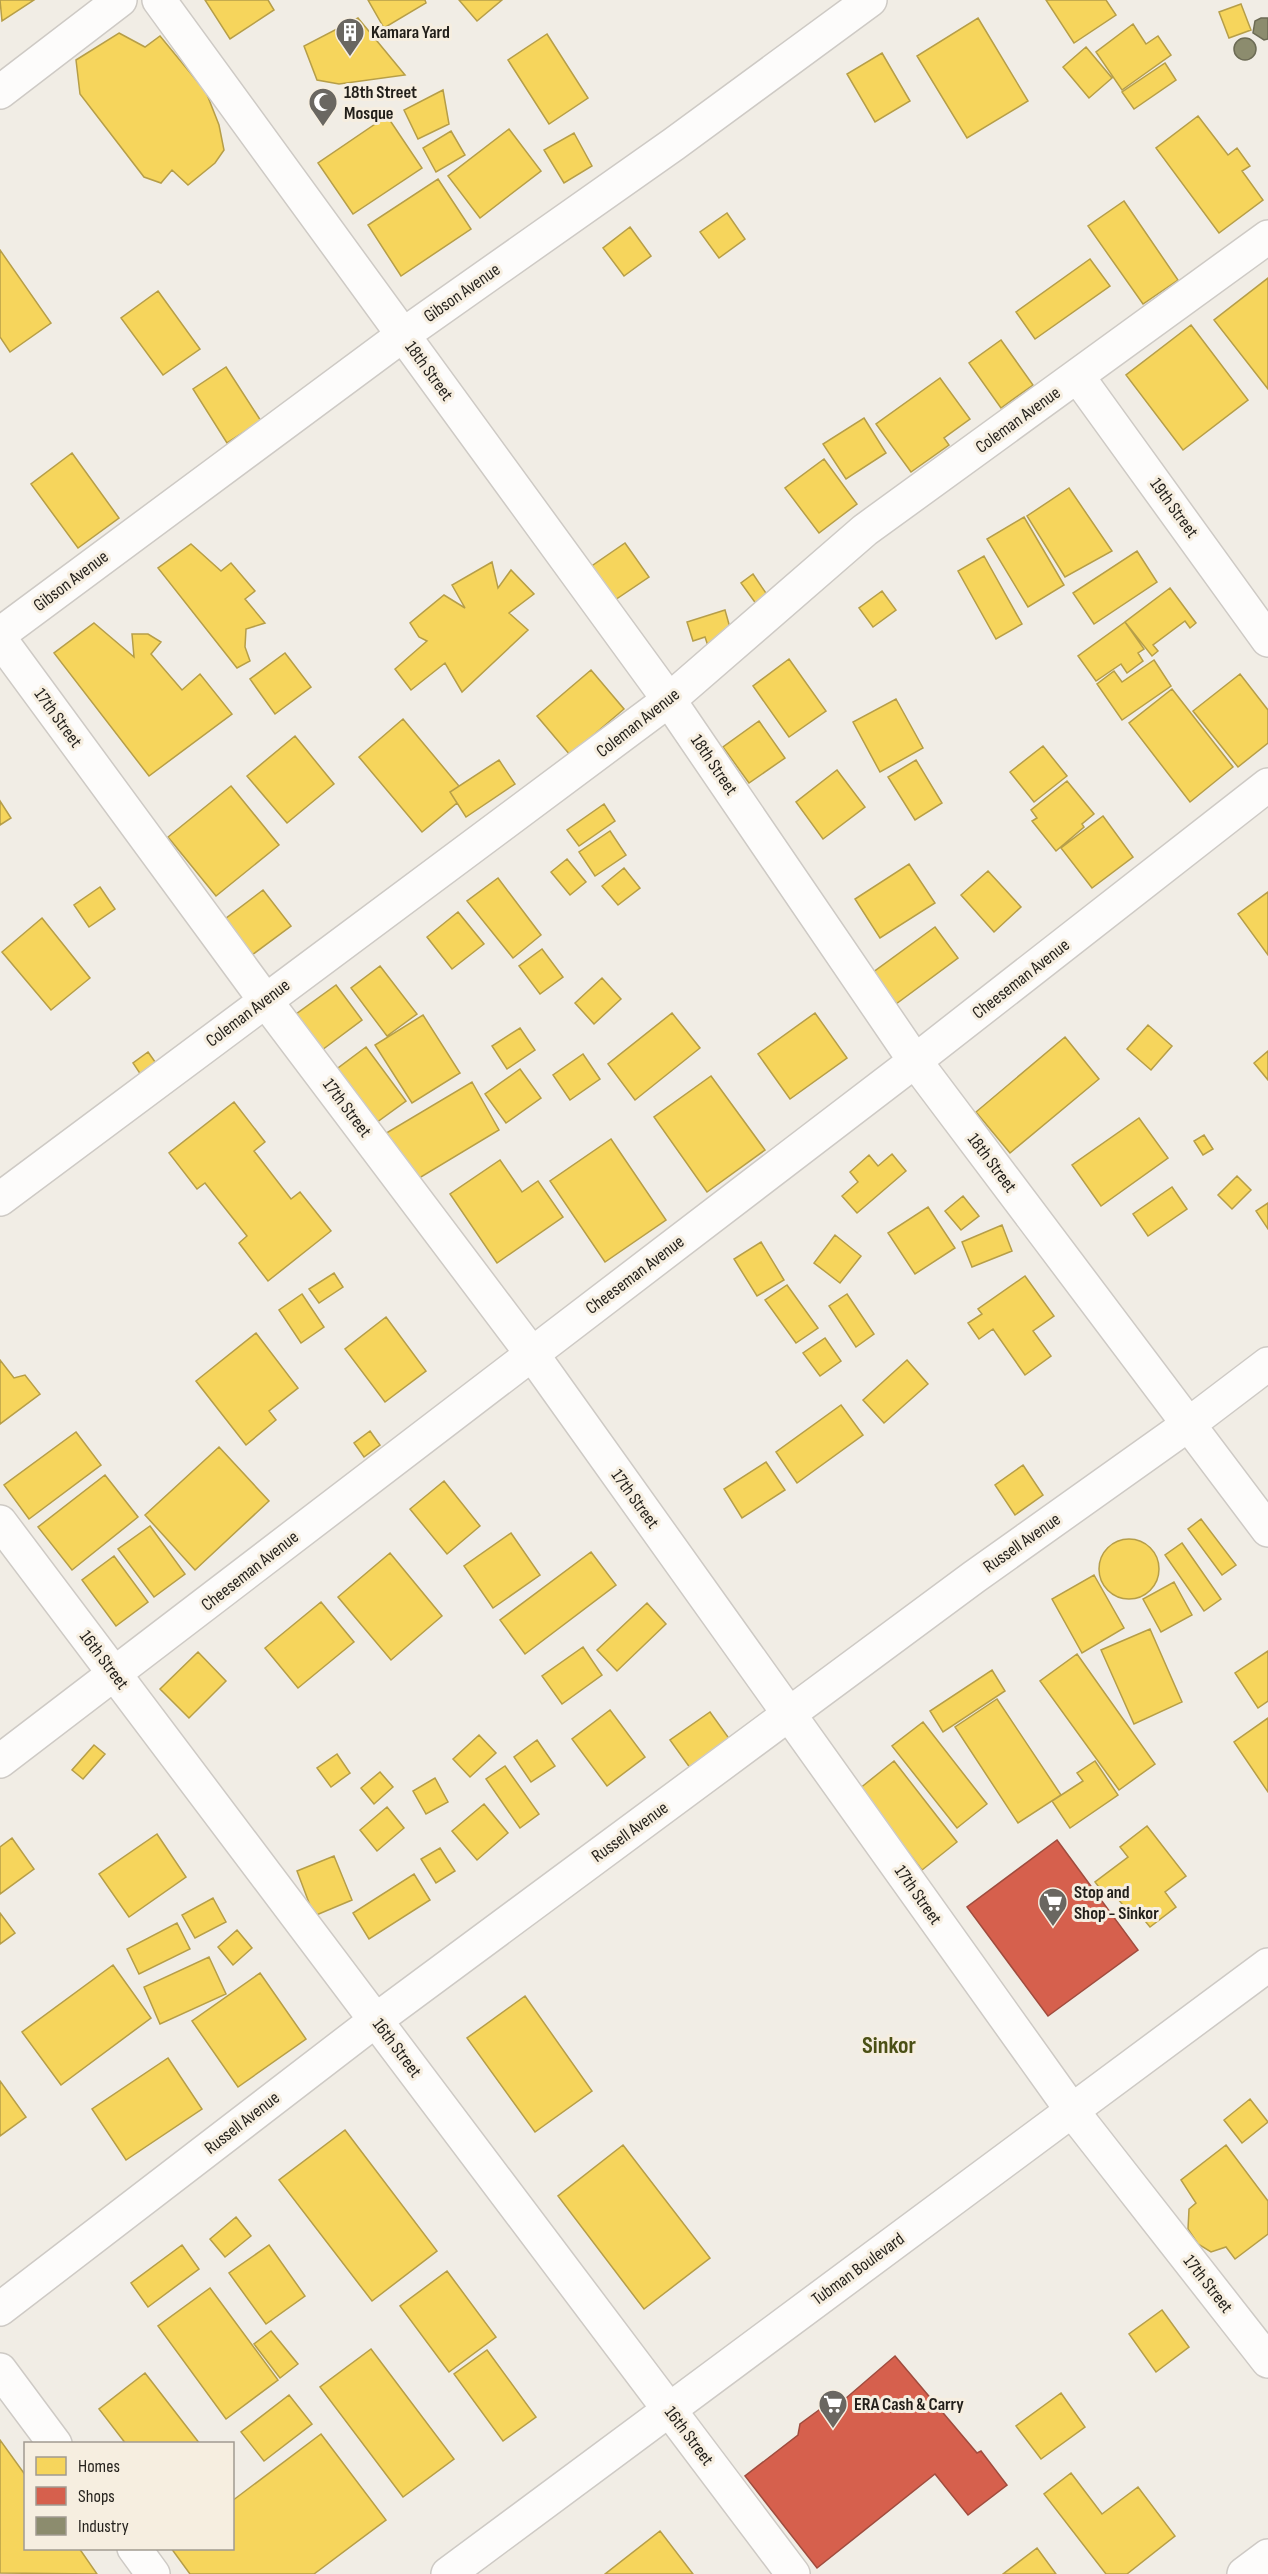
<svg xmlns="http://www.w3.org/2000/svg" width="1268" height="2574" font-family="'Sofia Sans Condensed',sans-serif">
<rect width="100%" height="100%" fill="#f1ede5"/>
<path fill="#f6d55c" stroke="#b69e48" stroke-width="1.5" d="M 0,0 L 34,0 L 2,21 Z
M 205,0 L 268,0 L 274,10 L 230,39 Z
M 368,0 L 425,0 L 426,3 L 384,28 Z
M 459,0 L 502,0 L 477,21 Z
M 1046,0 L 1106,0 L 1116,15 L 1074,43 Z
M 1241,4 L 1251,30 L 1229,38 L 1219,12 Z
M 358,18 L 405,75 L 339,84 L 317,80 L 304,46 Z
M 978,18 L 1028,101 L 967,138 L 917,56 Z
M 1133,24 L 1146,44 L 1158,36 L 1171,55 L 1122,90 L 1096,52 Z
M 119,33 L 145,47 L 160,36 L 206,92 L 219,125 L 224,150 L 215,163 L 188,185 L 172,170 L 161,183 L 144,177 L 80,94 L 76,60 Z
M 547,34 L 588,98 L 549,124 L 508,60 Z
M 1086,47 L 1112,78 L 1089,98 L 1063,67 Z
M 882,53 L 910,101 L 875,122 L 847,74 Z
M 1165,63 L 1176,80 L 1134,109 L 1122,92 Z
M 443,90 L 449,124 L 418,139 L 404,110 Z
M 387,116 L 422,168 L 353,214 L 318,163 Z
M 1198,116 L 1228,155 L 1237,148 L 1250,166 L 1242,171 L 1263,200 L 1219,233 L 1156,148 Z
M 509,129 L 541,171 L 480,218 L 448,176 Z
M 451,131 L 465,155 L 436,172 L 423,148 Z
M 574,133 L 592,166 L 564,183 L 544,150 Z
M 438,179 L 471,229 L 401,276 L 368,225 Z
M 1124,201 L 1178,280 L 1143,304 L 1088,226 Z
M 727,213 L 745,239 L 719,258 L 700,232 Z
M 630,227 L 651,256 L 624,276 L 603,248 Z
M 0,250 L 51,323 L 10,352 L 0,337 Z
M 1090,259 L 1110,286 L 1035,339 L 1016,312 Z
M 1268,278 L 1268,389 L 1214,320 Z
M 158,291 L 200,349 L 163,375 L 121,318 Z
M 1191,325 L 1248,400 L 1183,450 L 1126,375 Z
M 1001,340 L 1033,385 L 1001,408 L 969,363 Z
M 226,367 L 261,421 L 227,443 L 193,389 Z
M 940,378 L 970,419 L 944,438 L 949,445 L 911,472 L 876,424 Z
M 864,418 L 886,453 L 846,479 L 823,444 Z
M 72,453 L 119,518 L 78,548 L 31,484 Z
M 824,459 L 857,504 L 819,533 L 785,488 Z
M 1069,488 L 1112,551 L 1065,577 L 1027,516 Z
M 1024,517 L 1064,585 L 1028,607 L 987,539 Z
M 625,543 L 649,577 L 606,606 L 583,572 Z
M 191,544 L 221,571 L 231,563 L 255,591 L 245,599 L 265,623 L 246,629 L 245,647 L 250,661 L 237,668 L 158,568 Z
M 1137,551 L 1157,582 L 1094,624 L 1073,593 Z
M 984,556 L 1022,624 L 996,639 L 958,571 Z
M 492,562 L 498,588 L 511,570 L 534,594 L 509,613 L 528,630 L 462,692 L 445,663 L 411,690 L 395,669 L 427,641 L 419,637 L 410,623 L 444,595 L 465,608 L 452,585 Z
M 753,574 L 774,605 L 762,612 L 741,583 Z
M 1170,588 L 1196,623 L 1190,628 L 1185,621 L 1153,645 L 1158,651 L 1152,656 L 1125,622 Z
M 882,591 L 896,610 L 873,627 L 859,608 Z
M 725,610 L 734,642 L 709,649 L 705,637 L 693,641 L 687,622 Z
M 1125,622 L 1144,649 L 1138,653 L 1143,661 L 1127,673 L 1121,664 L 1096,681 L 1078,656 Z
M 94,623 L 134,657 L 132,634 L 148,634 L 161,642 L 151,654 L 182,690 L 200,674 L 232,714 L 149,776 L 54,653 Z
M 285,653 L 311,687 L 275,714 L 250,679 Z
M 789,659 L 826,711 L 789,737 L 753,686 Z
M 1154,660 L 1171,686 L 1122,720 L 1097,684 L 1114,671 L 1122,682 Z
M 591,670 L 624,709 L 570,755 L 537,716 Z
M 1240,674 L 1268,710 L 1268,743 L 1238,767 L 1193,711 Z
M 1172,689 L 1233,767 L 1190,802 L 1129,723 Z
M 896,699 L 923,748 L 880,772 L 853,722 Z
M 403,719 L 459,786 L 450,792 L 457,803 L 422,832 L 359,757 Z
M 759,721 L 785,758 L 749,783 L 723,747 Z
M 295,736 L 334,784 L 287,823 L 247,776 Z
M 1043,746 L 1067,776 L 1034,802 L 1010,772 Z
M 499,760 L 515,784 L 466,817 L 450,792 Z
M 916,760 L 942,803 L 915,820 L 888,777 Z
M 837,770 L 865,807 L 823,839 L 796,802 Z
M 1067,781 L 1094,814 L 1082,824 L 1084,827 L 1056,851 L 1032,821 L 1037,818 L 1031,810 Z
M 231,786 L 279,845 L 216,896 L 168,837 Z
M 0,801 L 11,818 L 0,825 Z
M 604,804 L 615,821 L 579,846 L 567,830 Z
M 1103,816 L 1133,857 L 1092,888 L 1061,848 Z
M 610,831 L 626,855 L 595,876 L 579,852 Z
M 567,859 L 586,882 L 570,895 L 551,872 Z
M 909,864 L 935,903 L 880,938 L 855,899 Z
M 624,868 L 640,888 L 618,905 L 602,886 Z
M 988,871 L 1021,907 L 994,932 L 961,895 Z
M 498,878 L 541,935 L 513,958 L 467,901 Z
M 100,887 L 115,909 L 89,927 L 74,905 Z
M 263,890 L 291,926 L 252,955 L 225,919 Z
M 1268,892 L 1268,955 L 1238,914 Z
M 458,912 L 484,944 L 452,969 L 427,937 Z
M 42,918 L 90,978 L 51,1010 L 2,952 Z
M 935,927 L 958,958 L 896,1004 L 872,973 Z
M 542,949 L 563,977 L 540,994 L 519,966 Z
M 380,966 L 417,1014 L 387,1036 L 351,988 Z
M 602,978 L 621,999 L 594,1024 L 575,1003 Z
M 336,985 L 362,1020 L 318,1053 L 292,1017 Z
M 672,1013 L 700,1048 L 635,1100 L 608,1064 Z
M 815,1013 L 847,1058 L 790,1099 L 758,1054 Z
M 423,1015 L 460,1073 L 412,1103 L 375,1045 Z
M 1148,1025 L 1172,1046 L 1151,1070 L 1127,1049 Z
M 520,1028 L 535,1050 L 507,1069 L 492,1046 Z
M 1065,1037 L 1099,1079 L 1010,1153 L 976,1112 Z
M 366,1047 L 406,1101 L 369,1128 L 330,1074 Z
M 1268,1051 L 1268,1080 L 1254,1063 Z
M 148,1052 L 163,1073 L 147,1084 L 133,1063 Z
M 583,1054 L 600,1079 L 570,1100 L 553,1075 Z
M 520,1069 L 541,1098 L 506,1123 L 485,1094 Z
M 711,1076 L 765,1150 L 707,1192 L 654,1117 Z
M 472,1082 L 499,1130 L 411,1183 L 383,1135 Z
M 234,1102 L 265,1142 L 254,1151 L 291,1199 L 300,1192 L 331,1231 L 268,1281 L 239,1243 L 247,1236 L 205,1183 L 197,1189 L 169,1153 Z
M 1139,1118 L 1168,1158 L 1101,1206 L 1072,1165 Z
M 1204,1135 L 1213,1149 L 1203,1155 L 1194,1141 Z
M 611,1139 L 666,1220 L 605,1262 L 550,1181 Z
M 892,1154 L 906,1171 L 857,1213 L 842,1196 L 858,1182 L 850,1172 L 869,1155 L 878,1166 Z
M 500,1160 L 522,1192 L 538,1181 L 563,1217 L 497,1263 L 450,1194 Z
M 1237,1176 L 1251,1190 L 1232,1209 L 1218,1195 Z
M 1172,1187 L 1187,1209 L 1148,1236 L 1133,1214 Z
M 963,1196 L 979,1216 L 961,1230 L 945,1211 Z
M 1268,1203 L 1268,1229 L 1256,1211 Z
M 928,1207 L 955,1248 L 915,1274 L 888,1233 Z
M 1002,1225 L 1012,1251 L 972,1267 L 962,1242 Z
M 835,1235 L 861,1256 L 840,1283 L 814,1263 Z
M 761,1242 L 784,1280 L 757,1296 L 734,1259 Z
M 334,1273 L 343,1287 L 319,1303 L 309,1289 Z
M 1025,1276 L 1054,1316 L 1033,1331 L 1051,1356 L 1025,1375 L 993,1329 L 979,1339 L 968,1323 L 982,1314 L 978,1309 Z
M 787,1285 L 818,1328 L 796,1343 L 765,1300 Z
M 302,1294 L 324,1327 L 301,1343 L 279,1310 Z
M 847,1294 L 874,1334 L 856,1347 L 829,1306 Z
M 386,1317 L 426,1371 L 385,1402 L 345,1349 Z
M 256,1333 L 298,1388 L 269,1411 L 276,1420 L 246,1445 L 196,1381 Z
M 825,1338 L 841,1361 L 820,1376 L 803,1353 Z
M 0,1360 L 14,1378 L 25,1375 L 40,1394 L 0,1424 Z
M 907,1360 L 928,1384 L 884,1423 L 863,1400 Z
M 841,1405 L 863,1435 L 797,1483 L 776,1452 Z
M 370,1431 L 380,1445 L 364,1457 L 354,1443 Z
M 76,1432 L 101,1465 L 29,1519 L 4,1485 Z
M 219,1447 L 269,1501 L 195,1570 L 145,1515 Z
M 766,1462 L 785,1490 L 742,1518 L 724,1489 Z
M 1023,1465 L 1043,1495 L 1015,1515 L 995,1485 Z
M 105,1475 L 138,1517 L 72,1570 L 38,1527 Z
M 444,1481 L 480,1526 L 447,1554 L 410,1509 Z
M 1201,1519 L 1236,1565 L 1222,1575 L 1188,1529 Z
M 150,1526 L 185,1574 L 154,1597 L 118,1549 Z
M 511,1533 L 540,1575 L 493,1608 L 464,1566 Z
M1099 1569a30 30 0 1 1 60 0a30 30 0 1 1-60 0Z
M 1182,1543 L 1221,1599 L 1204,1611 L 1165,1555 Z
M 591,1552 L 616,1585 L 525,1654 L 500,1620 Z
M 390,1553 L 442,1616 L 391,1660 L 338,1597 Z
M 114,1556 L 148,1602 L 116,1626 L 82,1580 Z
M 1094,1575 L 1124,1628 L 1082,1653 L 1052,1599 Z
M 1174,1582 L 1192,1615 L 1161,1632 L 1143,1599 Z
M 321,1602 L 354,1642 L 298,1688 L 265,1648 Z
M 647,1603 L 666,1624 L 617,1671 L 597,1650 Z
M 1150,1629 L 1182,1702 L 1134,1724 L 1101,1650 Z
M 583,1647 L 602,1675 L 562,1704 L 542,1676 Z
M 1268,1651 L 1268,1701 L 1258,1708 L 1235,1673 Z
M 198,1652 L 226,1681 L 189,1718 L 160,1689 Z
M 1077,1654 L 1155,1764 L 1119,1790 L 1040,1681 Z
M 992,1670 L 1005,1691 L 943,1732 L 930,1711 Z
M 997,1699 L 1061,1795 L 1018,1823 L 955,1727 Z
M 610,1710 L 645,1757 L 607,1786 L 572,1739 Z
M 710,1712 L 733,1744 L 693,1772 L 670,1740 Z
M 1268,1718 L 1268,1792 L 1234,1742 Z
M 923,1722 L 987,1804 L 957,1828 L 892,1746 Z
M 479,1735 L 496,1753 L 470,1777 L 453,1759 Z
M 537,1740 L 555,1766 L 531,1782 L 514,1757 Z
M 94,1745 L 105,1754 L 83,1779 L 72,1770 Z
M 337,1754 L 350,1773 L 331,1787 L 317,1768 Z
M 894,1761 L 957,1842 L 922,1870 L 859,1789 Z
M 1095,1761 L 1118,1795 L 1070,1828 L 1052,1801 L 1083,1781 L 1077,1773 Z
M 505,1766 L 539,1814 L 520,1828 L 486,1779 Z
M 380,1772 L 393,1787 L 374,1804 L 361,1788 Z
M 435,1778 L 448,1802 L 426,1814 L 413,1791 Z
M 484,1804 L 508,1833 L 477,1860 L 452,1831 Z
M 387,1807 L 404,1828 L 377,1851 L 360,1830 Z
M 1147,1826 L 1186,1876 L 1165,1892 L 1176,1907 L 1150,1927 L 1141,1916 L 1135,1920 L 1114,1894 L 1108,1899 L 1095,1882 L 1128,1857 L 1120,1847 Z
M 157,1834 L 186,1877 L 129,1917 L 99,1874 Z
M 12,1838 L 34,1869 L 0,1894 L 0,1847 Z
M 440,1848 L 455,1871 L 436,1883 L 421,1859 Z
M 334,1856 L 352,1900 L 314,1916 L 297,1871 Z
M 414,1874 L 430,1900 L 369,1939 L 353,1913 Z
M 213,1898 L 226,1922 L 195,1938 L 182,1915 Z
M 0,1913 L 15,1933 L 0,1944 Z
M 177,1923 L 190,1949 L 139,1974 L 127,1949 Z
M 237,1930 L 252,1948 L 233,1965 L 218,1947 Z
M 209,1957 L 226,1994 L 160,2024 L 144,1987 Z
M 113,1965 L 151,2018 L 61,2085 L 22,2032 Z
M 260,1973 L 306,2039 L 238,2087 L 192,2021 Z
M 525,1996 L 592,2091 L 535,2132 L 467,2038 Z
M 168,2058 L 202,2109 L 126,2160 L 92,2109 Z
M 0,2081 L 26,2117 L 0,2136 Z
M 1250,2099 L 1268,2122 L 1242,2143 L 1224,2120 Z
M 345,2130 L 437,2251 L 372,2301 L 279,2180 Z
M 623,2145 L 710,2258 L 644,2309 L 558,2196 Z
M 1226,2145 L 1268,2201 L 1268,2234 L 1235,2259 L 1226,2247 L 1211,2252 L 1198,2244 L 1188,2229 L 1189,2209 L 1196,2203 L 1181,2180 Z
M 236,2217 L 251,2236 L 225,2257 L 210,2239 Z
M 182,2245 L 199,2269 L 148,2307 L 131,2283 Z
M 269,2245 L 305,2296 L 266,2324 L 229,2273 Z
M 447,2271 L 496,2337 L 449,2372 L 400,2306 Z
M 210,2288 L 278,2380 L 226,2419 L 158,2326 Z
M 1162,2310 L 1189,2347 L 1156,2372 L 1129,2334 Z
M 271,2331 L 298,2364 L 280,2378 L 254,2344 Z
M 371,2349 L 454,2459 L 403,2497 L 320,2387 Z
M 487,2350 L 536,2417 L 503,2441 L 454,2374 Z
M 145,2373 L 200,2444 L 126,2444 L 99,2409 Z
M 1061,2393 L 1085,2427 L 1041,2459 L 1016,2426 Z
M 289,2395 L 312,2424 L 264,2461 L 241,2432 Z
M 321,2434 L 386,2520 L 314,2574 L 190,2574 L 171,2548 L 232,2548 L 232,2501 Z
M 0,2440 L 26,2476 L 26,2548 L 79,2548 L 97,2574 L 0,2573 Z
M 1071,2473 L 1102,2514 L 1138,2487 L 1175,2536 L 1127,2574 L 1106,2574 L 1044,2494 Z
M 660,2531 L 693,2574 L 605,2574 Z
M 1037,2548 L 1056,2574 L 1003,2574 Z"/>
<path fill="#d6604d" stroke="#a04c3e" stroke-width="1.5" d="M 1057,1840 L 1138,1950 L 1048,2016 L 967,1907 Z
M 895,2356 L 977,2453 L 981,2451 L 1007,2485 L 968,2515 L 935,2474 L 817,2568 L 745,2476 L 798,2435 L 800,2424 L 838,2396 L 845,2399 Z"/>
<path fill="#8c8c6e" stroke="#6c6b55" stroke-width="1.5" d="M 1261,18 L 1268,18 L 1268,39 L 1264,40 L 1253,33 L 1255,21 Z
M1234 49a11 11 0 1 1 22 0a11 11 0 1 1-22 0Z"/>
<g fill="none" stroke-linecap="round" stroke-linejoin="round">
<g stroke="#cecac5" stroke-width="36">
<path id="minor" d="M 159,0 L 669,700 L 915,1061 L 1268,1530
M 0,92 L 120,0
M 1078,377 L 1268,640
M 0,634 L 403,335 L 674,144 L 870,0
M 0,639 L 265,1000 L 532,1354 L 1073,2112 L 1268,2361
M 0,1199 L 669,700 L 865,530 L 1268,237
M 0,1522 L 793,2574
M 0,1761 L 915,1061 L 1268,785
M 0,2309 L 376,2020 L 974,1577 L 1189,1424 L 1268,1364
M 0,2370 L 55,2444
M 134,2548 L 153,2574
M 1244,2574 L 1268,2556"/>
</g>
<g stroke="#cecac5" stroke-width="36">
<path id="highway" d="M 448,2574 L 1268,1965"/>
</g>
<use href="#minor" stroke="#fdfcfb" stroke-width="33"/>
<use href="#highway" stroke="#fdfcfb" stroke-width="33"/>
</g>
<defs>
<g id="building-pin" transform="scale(1.5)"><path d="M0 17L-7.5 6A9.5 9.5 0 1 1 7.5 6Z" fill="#6a6761" stroke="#f6eee0"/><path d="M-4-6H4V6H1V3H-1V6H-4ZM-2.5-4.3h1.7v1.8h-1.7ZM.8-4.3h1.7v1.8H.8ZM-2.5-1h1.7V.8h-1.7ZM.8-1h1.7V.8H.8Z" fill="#fff"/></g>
<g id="mosque-pin" transform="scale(1.5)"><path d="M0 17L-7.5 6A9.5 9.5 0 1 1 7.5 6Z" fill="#6a6761" stroke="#f6eee0"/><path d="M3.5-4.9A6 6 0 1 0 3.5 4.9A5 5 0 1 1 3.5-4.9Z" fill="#fff"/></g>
<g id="supermarket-pin" transform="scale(1.5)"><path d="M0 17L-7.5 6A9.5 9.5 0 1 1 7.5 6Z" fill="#6a6761" stroke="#f6eee0"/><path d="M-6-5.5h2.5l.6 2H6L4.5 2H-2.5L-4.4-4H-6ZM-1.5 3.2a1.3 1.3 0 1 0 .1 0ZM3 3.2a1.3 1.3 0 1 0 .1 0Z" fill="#fff"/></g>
</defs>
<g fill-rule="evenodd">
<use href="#building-pin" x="350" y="32"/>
<use href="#mosque-pin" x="323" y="102"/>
<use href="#supermarket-pin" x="1053" y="1902"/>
<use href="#supermarket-pin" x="833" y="2404"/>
</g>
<g text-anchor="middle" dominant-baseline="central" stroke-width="6" stroke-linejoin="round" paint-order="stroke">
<g font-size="18" font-weight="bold" fill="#221f1a" stroke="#f6eee0" text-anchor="start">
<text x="371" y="32">Kamara Yard</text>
<text x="344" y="92">18th Street<tspan x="344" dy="21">Mosque</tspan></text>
<text x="1074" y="1892">Stop and<tspan x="1074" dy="21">Shop - Sinkor</tspan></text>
<text x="854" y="2404">ERA Cash &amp; Carry</text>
</g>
<g font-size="18" fill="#221f1a" stroke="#f6eee0">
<text transform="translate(462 293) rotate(-35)">Gibson Avenue</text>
<text transform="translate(429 371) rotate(54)">18th Street</text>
<text transform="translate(1018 420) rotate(-36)">Coleman Avenue</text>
<text transform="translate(1174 508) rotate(54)">19th Street</text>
<text transform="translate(71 581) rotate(-37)">Gibson Avenue</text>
<text transform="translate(58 718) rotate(54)">17th Street</text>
<text transform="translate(638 723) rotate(-38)">Coleman Avenue</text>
<text transform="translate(714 765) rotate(56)">18th Street</text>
<text transform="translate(1021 979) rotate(-38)">Cheeseman Avenue</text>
<text transform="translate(248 1013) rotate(-37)">Coleman Avenue</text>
<text transform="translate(347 1108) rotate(53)">17th Street</text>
<text transform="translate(992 1163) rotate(53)">18th Street</text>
<text transform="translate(635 1275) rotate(-37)">Cheeseman Avenue</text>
<text transform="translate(635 1499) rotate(54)">17th Street</text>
<text transform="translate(1022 1543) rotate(-35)">Russell Avenue</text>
<text transform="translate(250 1571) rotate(-38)">Cheeseman Avenue</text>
<text transform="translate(104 1660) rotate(53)">16th Street</text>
<text transform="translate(630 1832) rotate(-36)">Russell Avenue</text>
<text transform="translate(918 1895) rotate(55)">17th Street</text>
<text transform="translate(397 2048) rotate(53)">16th Street</text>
<text transform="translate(242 2123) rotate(-38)">Russell Avenue</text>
<text transform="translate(858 2269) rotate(-36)">Tubman Boulevard</text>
<text transform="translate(1208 2284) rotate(52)">17th Street</text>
<text transform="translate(689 2436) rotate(53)">16th Street</text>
</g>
<g font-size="24" font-weight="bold" fill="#4b5015" stroke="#f6eee0">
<text x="889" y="2045">Sinkor</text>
</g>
</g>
<rect x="24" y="2442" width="210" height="108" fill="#f6eee0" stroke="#a19b91" stroke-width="1.5"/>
<rect x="36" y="2457" width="30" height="18" fill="#f6d55c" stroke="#a19b91" stroke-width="1.5"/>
<text x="78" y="2472" font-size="18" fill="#221f1a">Homes</text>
<rect x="36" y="2487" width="30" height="18" fill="#d6604d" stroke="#a19b91" stroke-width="1.5"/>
<text x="78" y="2502" font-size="18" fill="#221f1a">Shops</text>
<rect x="36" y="2517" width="30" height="18" fill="#8c8c6e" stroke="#a19b91" stroke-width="1.5"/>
<text x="78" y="2532" font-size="18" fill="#221f1a">Industry</text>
</svg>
